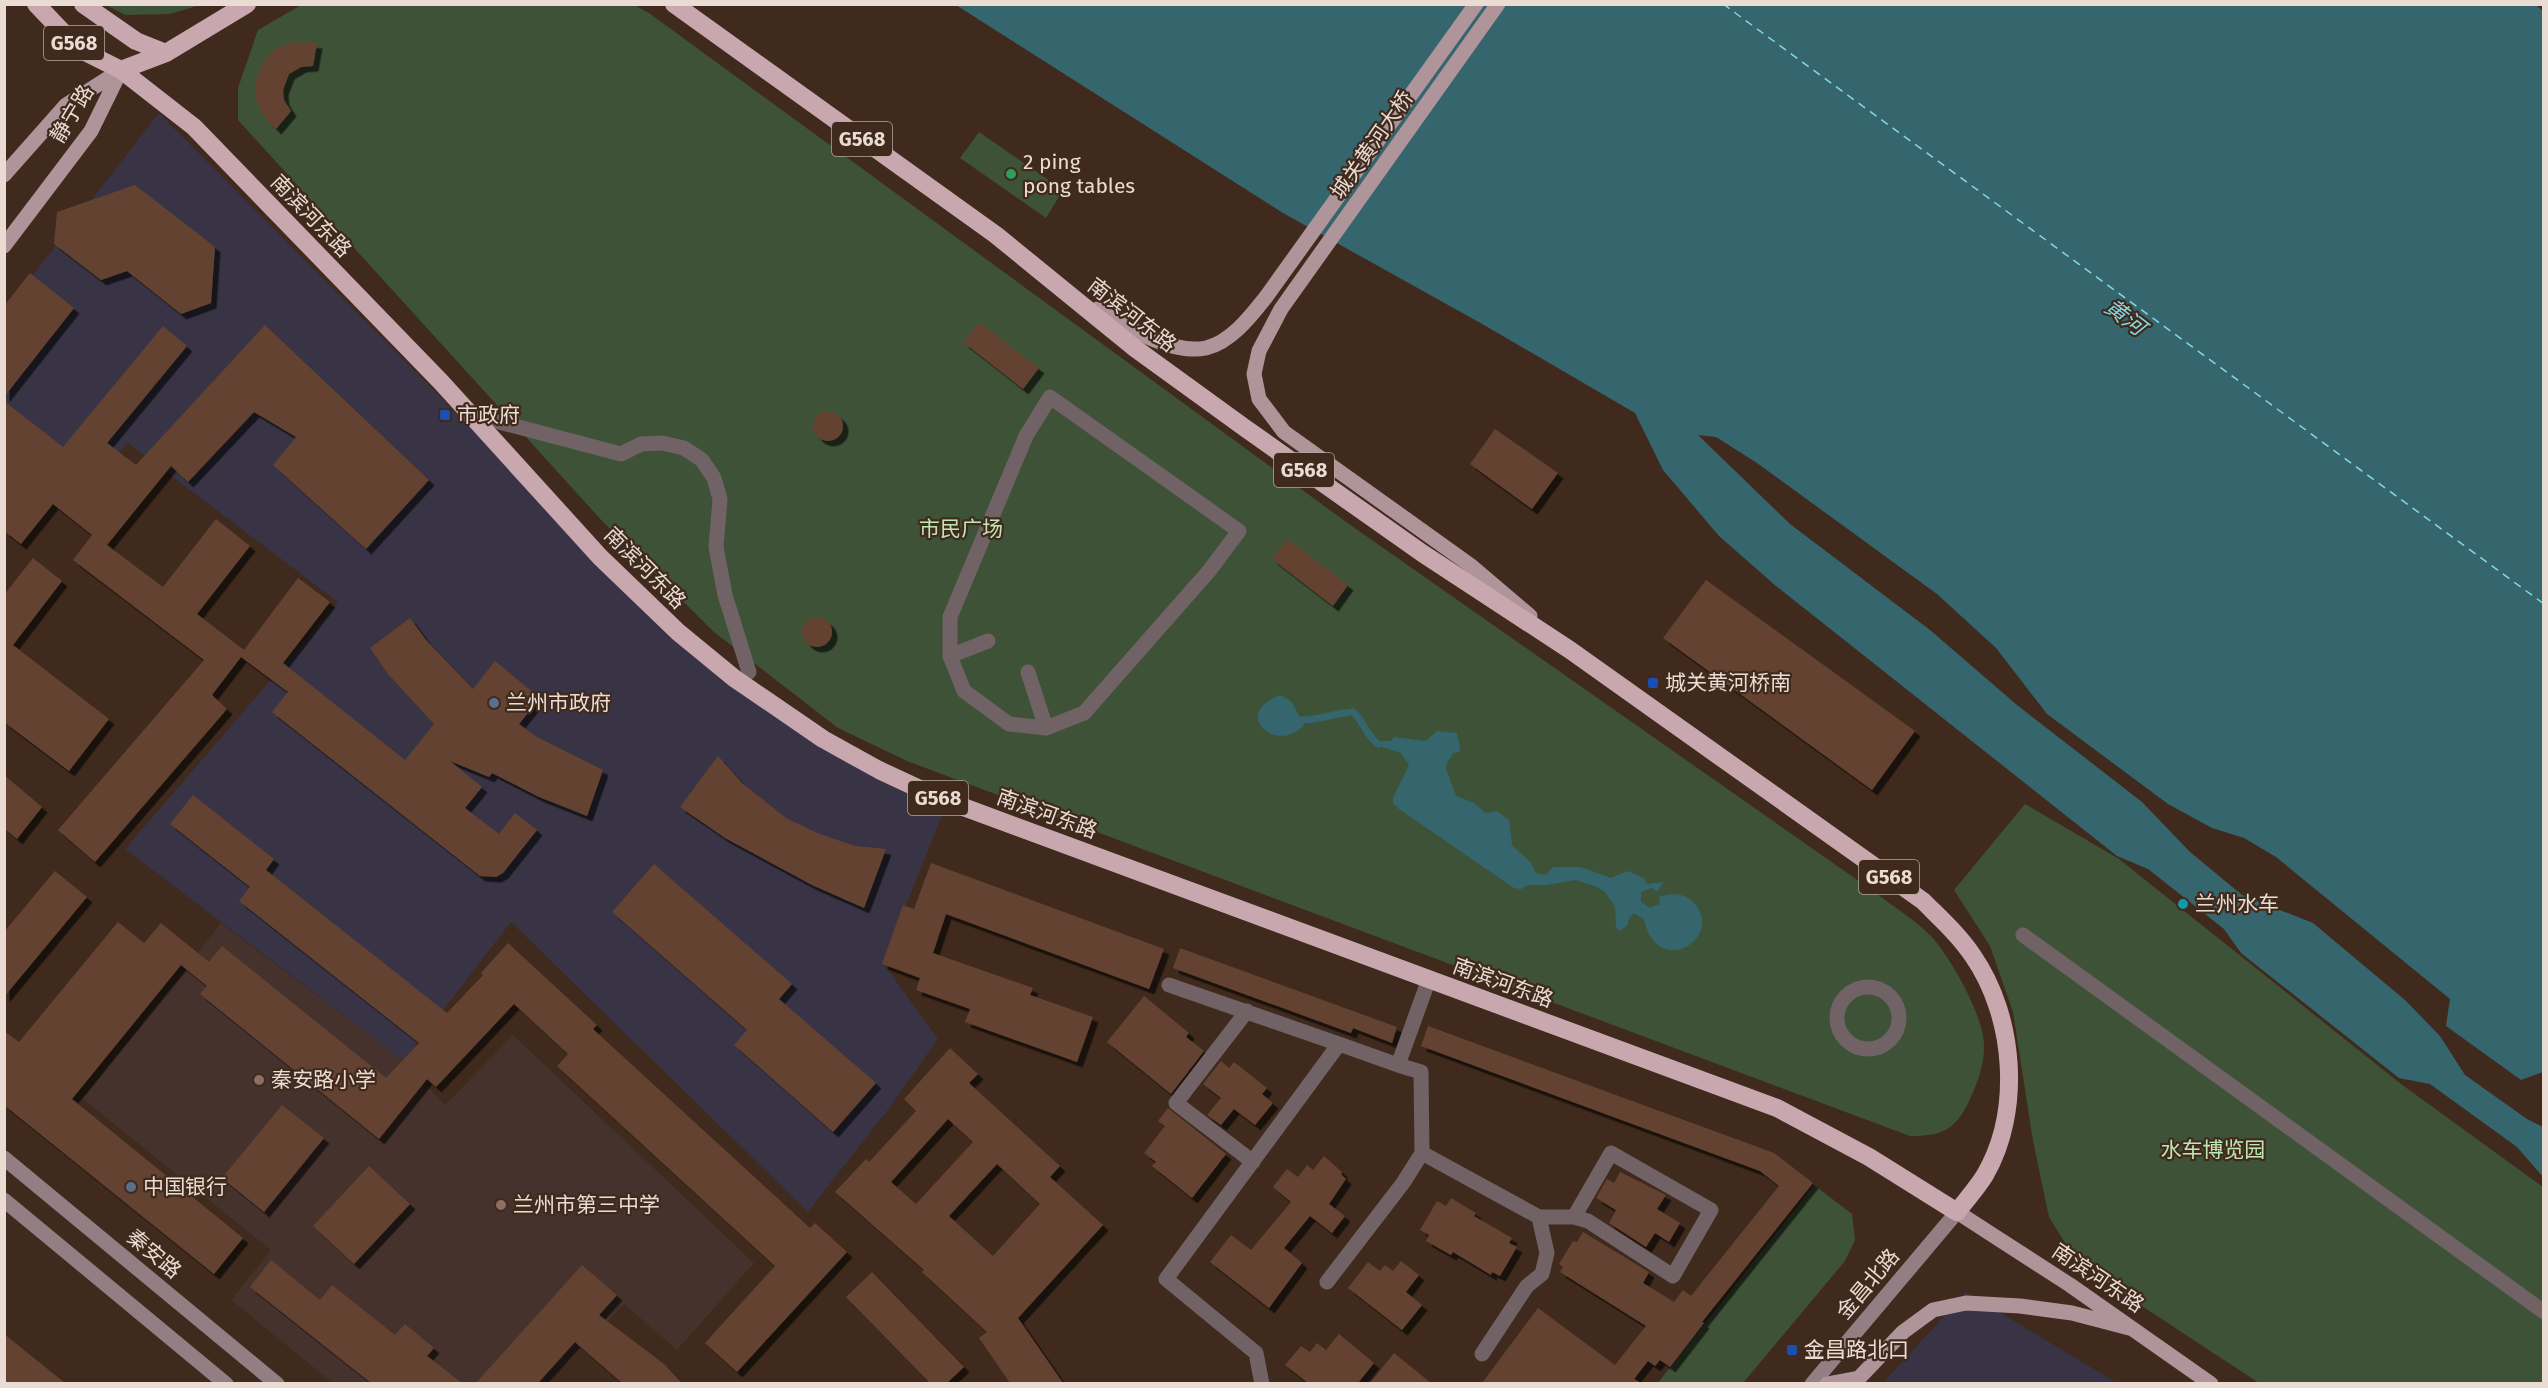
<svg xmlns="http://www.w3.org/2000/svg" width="2548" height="1388" font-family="'Fira Sans','Noto Sans SC',sans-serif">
<defs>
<filter id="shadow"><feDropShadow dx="5.5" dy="5.5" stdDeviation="0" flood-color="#0009"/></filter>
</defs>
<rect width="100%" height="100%" fill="#3f2a1d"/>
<path fill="#383445" d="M 159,113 L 501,458 L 748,699 L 944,810 L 883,963 L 938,1039 L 890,1107 L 808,1212 L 511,922 L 404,1061 L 125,849 L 338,602 L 128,443 L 71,500 L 5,450 L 4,312 Z
M 1966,1292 L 2117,1383 L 1882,1384 Z"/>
<path fill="#45322c" d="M 221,923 L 404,1061 L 445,1105 L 513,1035 L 754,1263 L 677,1350 L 624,1304 L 548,1383 L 333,1383 L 231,1300 L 271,1250 L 83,1099 Z"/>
<path fill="#3e5238" d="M 632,4 L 649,13 L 1349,524 L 1876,893 C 1894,907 1915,920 1931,936 C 1951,958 1984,1016 1984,1046 C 1984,1065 1978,1082 1970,1099 C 1956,1130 1943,1136 1910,1136 L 907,761 L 838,728 L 714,632 L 603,522 L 238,120 L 238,88 L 258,30 L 301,5 Z
M 106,5 L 200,5 L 170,14 L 125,15 Z
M 979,132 L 1063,190 L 1046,218 L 960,158 Z
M 2025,804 L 2119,859 L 2401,1084 L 2543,1187 L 2543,1383 L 2259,1383 L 2078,1264 L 2049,1217 L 2033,1141 L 2013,1012 L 1990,946 L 1954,890 Z
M 1814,1185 L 1852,1214 L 1855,1240 L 1845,1261 L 1743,1383 L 1657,1384 Z"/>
<path fill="#36666d" d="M 2535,4 L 2543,11 L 2543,1072 L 2521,1080 L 2446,1026 L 2450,999 L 2276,857 L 2244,838 L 2212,828 L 2168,804 L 2047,714 L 1996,648 L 1937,594 L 1757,463 L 1716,437 L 1698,435 L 1790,524 L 1930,630 L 2017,705 L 2142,802 L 2190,852 L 2242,895 L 2313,923 L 2405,1000 L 2440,1036 L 2465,1075 L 2527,1119 L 2543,1127 L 2543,1177 L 2517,1147 L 2430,1084 L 2399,1078 L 2241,953 L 2224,929 L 2148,869 L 2117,856 L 1776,586 L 1719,536 L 1663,470 L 1635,413 L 1484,325 L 1283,213 L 956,5 Z
M 1280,695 L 1291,701 L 1304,725 C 1277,755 1230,715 1280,695 Z
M 1437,731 L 1457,733 L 1460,747 L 1459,752 L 1453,753 L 1447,763 L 1446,769 L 1456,796 L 1474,803 L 1486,813 L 1497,811 L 1509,820 L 1512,845 L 1531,863 L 1536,873 L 1546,875 L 1553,867 L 1581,867 L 1611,878 L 1627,871 L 1644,878 L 1647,884 L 1664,882 L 1657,892 L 1652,888 L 1641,892 L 1641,902 L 1650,908 L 1660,904 L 1659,897 C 1671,893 1683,892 1693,902 C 1727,937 1657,981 1644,919 L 1634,913 L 1629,918 L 1627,926 L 1619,931 L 1616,927 L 1615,907 L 1605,892 L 1597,887 L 1576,880 L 1546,885 L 1529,885 L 1521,889 L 1514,888 L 1399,809 L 1393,803 L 1393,798 L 1409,765 L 1401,753 L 1382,747 L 1379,741 L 1391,741 L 1394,737 L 1426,741 Z"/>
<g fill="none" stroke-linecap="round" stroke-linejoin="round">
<path stroke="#36666d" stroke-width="7" d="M 1302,720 C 1320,720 1335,713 1353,712 C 1364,721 1366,736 1378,744"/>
<path stroke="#83d7e3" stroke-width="1.5" stroke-dasharray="8 6" stroke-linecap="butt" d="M 1723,4 L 2544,604"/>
</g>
<path fill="#634330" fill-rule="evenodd" filter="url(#shadow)" d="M 306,42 L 317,43 L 313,66 L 301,67 L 289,74 L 283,90 L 284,100 L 291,111 L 276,129 L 265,118 L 257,104 L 255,88 L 258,73 L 265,59 L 276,49 L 290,43 Z
M 135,185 L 215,247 L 211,303 L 181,314 L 127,271 L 101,280 L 54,244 L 57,212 Z
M 30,273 L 74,308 L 4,397 L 4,306 Z
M 979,322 L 1039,368 L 1023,389 L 963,342 Z
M 265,325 L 429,480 L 366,549 L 273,465 L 296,437 L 254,412 L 188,482 L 171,466 L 107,545 L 163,587 L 216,519 L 250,546 L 197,614 L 244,650 L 298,578 L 330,602 L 283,663 L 405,760 L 434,724 L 388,674 L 370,648 L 410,618 L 426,640 L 473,689 L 495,661 L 540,698 L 519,724 L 537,737 L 603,770 L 587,816 L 539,797 L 492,773 L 489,777 L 450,761 L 482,787 L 465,808 L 499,834 L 515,813 L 537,830 L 503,873 L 496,877 L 480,876 L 272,712 L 288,692 L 241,657 L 212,695 L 227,709 L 95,862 L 58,830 L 204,660 L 73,560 L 92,535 L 53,504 L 21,544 L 4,531 L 4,401 L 63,447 L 163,326 L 187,346 L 107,443 L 136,465 Z
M813 426a15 15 0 1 1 30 0a15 15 0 1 1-30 0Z
M 1495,429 L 1558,473 L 1532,509 L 1470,464 Z
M 1288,539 L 1348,585 L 1333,606 L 1272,559 Z
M 33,558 L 62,581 L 13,645 L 109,719 L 69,771 L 4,722 L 4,595 Z
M 1706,580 L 1915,731 L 1872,790 L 1663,638 Z
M802 632a15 15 0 1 1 30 0a15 15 0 1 1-30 0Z
M 718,756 L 742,783 L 786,818 L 817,833 L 855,846 L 886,849 L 864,908 L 812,885 L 725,838 L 680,807 Z
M 4,775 L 42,807 L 17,839 L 4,828 Z
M 193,795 L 274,859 L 266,870 L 447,1013 L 483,975 L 481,973 L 508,943 L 597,1025 L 593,1029 L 810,1228 L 815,1223 L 847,1252 L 737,1372 L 705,1343 L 775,1266 L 557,1066 L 568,1054 L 514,1004 L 436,1087 L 427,1079 L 379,1139 L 200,994 L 207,986 L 181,965 L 72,1099 L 243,1238 L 214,1274 L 4,1105 L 4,1031 L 19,1042 L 118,922 L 144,943 L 161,923 L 209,962 L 222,946 L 386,1078 L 419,1043 L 239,901 L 250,887 L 170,824 Z
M 931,863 L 1164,949 L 1149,989 L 946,914 L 933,953 L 1033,988 L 1030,995 L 1093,1017 L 1077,1062 L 965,1022 L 970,1009 L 916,990 L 920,978 L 882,964 L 903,905 L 914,909 Z
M 654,864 L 792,984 L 779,999 L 876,1083 L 833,1132 L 734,1045 L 747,1030 L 612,912 Z
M 55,871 L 87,897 L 4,997 L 4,932 Z
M 1180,948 L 1397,1027 L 1392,1043 L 1353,1028 L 1351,1033 L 1173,968 Z
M 1144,996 L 1189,1033 L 1186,1037 L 1204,1051 L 1171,1094 L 1107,1042 Z
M 1428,1026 L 1774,1153 L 1813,1183 L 1702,1322 L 1704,1323 L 1670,1367 L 1660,1360 L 1655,1366 L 1648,1361 L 1634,1379 L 1641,1383 L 1482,1383 L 1538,1308 L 1615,1365 L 1646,1326 L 1560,1272 L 1563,1267 L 1559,1264 L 1573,1241 L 1577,1242 L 1583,1232 L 1649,1272 L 1643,1283 L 1674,1302 L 1683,1290 L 1691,1296 L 1779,1186 L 1760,1171 L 1421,1046 Z
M 950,1048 L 978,1074 L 969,1083 L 1060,1166 L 1050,1177 L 1103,1225 L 1018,1318 L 1063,1383 L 1010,1383 L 979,1338 L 987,1332 L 922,1272 L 924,1270 L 835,1192 L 866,1159 L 869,1162 L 916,1111 L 904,1099 ZM 948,1119 L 973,1142 L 916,1204 L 891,1182 ZM 997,1164 L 1040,1204 L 993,1256 L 949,1216 Z
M 1221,1061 L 1229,1068 L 1234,1062 L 1267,1088 L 1262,1094 L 1273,1103 L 1255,1125 L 1234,1109 L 1221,1125 L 1207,1115 L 1221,1098 L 1203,1084 Z
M 282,1105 L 324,1138 L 264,1212 L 222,1178 Z
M 1168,1108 L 1226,1154 L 1192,1198 L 1152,1166 L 1156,1162 L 1144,1153 L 1165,1126 L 1158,1121 Z
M 1324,1156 L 1342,1172 L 1341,1174 L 1346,1179 L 1329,1204 L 1345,1216 L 1332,1233 L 1310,1216 L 1284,1248 L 1302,1263 L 1269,1308 L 1210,1262 L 1231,1235 L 1251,1250 L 1291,1202 L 1273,1187 L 1287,1169 L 1298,1177 L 1307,1165 L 1313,1170 Z
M 369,1166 L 410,1204 L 354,1264 L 313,1226 Z
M 1620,1172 L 1666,1195 L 1657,1209 L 1680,1223 L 1669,1242 L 1655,1233 L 1646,1247 L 1609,1223 L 1616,1210 L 1596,1198 L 1607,1179 L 1614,1183 Z
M 1451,1198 L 1476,1213 L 1474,1216 L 1512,1238 L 1509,1243 L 1517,1247 L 1500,1276 L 1492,1272 L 1491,1275 L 1453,1252 L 1451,1255 L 1426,1241 L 1429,1235 L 1420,1230 L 1437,1201 L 1446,1206 Z
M 271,1260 L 320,1300 L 332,1285 L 395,1335 L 405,1324 L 434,1348 L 427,1356 L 462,1383 L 371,1383 L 250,1287 Z
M 1401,1261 L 1419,1275 L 1406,1292 L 1422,1305 L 1402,1330 L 1348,1288 L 1368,1262 L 1380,1271 L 1385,1265 L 1393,1271 Z
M 582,1265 L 617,1295 L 599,1315 L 664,1364 L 682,1383 L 622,1383 L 575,1342 L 538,1383 L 476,1383 Z
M 872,1272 L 964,1367 L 947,1383 L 930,1383 L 846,1297 Z
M 4,1334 L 65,1383 L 4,1383 Z
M 1339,1334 L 1374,1363 L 1358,1383 L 1308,1383 L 1285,1365 L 1301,1346 L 1310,1352 L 1317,1343 L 1326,1350 Z
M 1394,1353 L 1431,1383 L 1370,1383 Z"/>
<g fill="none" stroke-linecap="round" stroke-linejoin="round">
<path stroke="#706265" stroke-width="15" d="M 1050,397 L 1239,531 L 1209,571 L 1084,713 L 1046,728 L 1009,724 L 964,691 L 950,656 L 950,617 L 1026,436 Z
M 499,422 L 621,454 L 641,444 L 662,443 L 684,448 L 702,460 L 714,478 L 720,499 L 716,547 L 725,595 L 749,672
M 950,656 L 988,641
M 1028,672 L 1046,728
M 2023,935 L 2544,1312
M 1169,985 L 1339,1044
M1837 1018a31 31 0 1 1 62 0a31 31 0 1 1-62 0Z
M 1247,1011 L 1176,1103 L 1253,1162
M 1398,1065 L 1421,1072 L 1422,1153 L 1539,1217 L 1547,1253 L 1542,1274 L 1527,1286 L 1482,1354
M 1539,1217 L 1574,1217 L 1588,1221 L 1673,1276 L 1711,1210 L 1611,1153 L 1574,1217
M 1327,1282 L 1403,1183 L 1422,1153
M 1262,1384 L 1256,1353 L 1166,1279 L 1339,1044 L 1398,1065 L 1429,979"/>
<path stroke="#937e83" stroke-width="15" d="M 4,1158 L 277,1384
M 4,1200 L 226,1384
M 1812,1384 L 1957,1212"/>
<path stroke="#af949a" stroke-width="15" d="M 1498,4 L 1281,309 L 1259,351 L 1254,374 L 1259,399 L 1284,432 L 1470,565 L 1530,616
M 4,175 L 66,105 L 121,70
M 4,246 L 91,131 L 121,70
M 1097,309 C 1124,326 1172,355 1206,348 C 1231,342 1251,316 1266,297 L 1476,4
M 1957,1212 L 2070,1285 L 2211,1384
M 1827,1384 L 1859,1378 L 1903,1332 L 1933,1310 L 1966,1303 L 2020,1306 L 2072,1313 L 2133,1329"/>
<path stroke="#c8a7af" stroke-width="18" d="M 36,4 L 79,49 L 121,70 L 194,127 L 441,382 L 600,557 L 678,632 L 734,678 L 823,739 L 879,770 L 939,798 L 1777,1108 L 1869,1157 L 1957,1212 C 1966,1200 1977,1188 1985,1175 C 2022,1111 2015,1017 1973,956 C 1959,935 1941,919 1923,901 L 1570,650 L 1422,553 L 1245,428 L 1136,349 L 996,235 L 674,4
M 83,4 L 136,41 L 166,53
M 121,70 L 166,53 L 247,4"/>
</g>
<circle fill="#2e9e5b" stroke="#3f2a1d" stroke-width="2" cx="1011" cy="174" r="6"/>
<g fill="#1a4fb4" stroke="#3f2a1d" stroke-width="2">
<rect x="439" y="409" width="12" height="12" rx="3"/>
<rect x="1647" y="677" width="12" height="12" rx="3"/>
<rect x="1786" y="1344" width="12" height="12" rx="3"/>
</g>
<g fill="#5c6f8a" stroke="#3f2a1d" stroke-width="2">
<circle cx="494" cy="703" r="6"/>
<circle cx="131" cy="1187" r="6"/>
</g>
<circle fill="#0f9aa8" stroke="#3f2a1d" stroke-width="2" cx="2183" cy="904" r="6"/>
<g fill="#8d6e63" stroke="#3f2a1d" stroke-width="2">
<circle cx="259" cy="1080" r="6"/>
<circle cx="501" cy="1205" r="6"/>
</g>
<g text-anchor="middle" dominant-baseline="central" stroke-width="4.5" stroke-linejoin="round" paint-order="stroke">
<g fill="#3f2a1d" stroke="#b7a69c" stroke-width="1.5">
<rect x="44" y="26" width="60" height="34" rx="4.5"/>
<rect x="832" y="122" width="60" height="34" rx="4.5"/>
<rect x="1274" y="453" width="60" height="34" rx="4.5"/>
<rect x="908" y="781" width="60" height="34" rx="4.5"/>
<rect x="1859" y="860" width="60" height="34" rx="4.5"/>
</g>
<g font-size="20" font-weight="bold" fill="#eadbd3">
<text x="74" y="43">G568</text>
<text x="862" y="139">G568</text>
<text x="1304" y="470">G568</text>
<text x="938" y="798">G568</text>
<text x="1889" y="877">G568</text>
</g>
<g font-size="21" fill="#eadbd3" stroke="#3f2a1d">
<text transform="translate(72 114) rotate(-59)">静宁路</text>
<text transform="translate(1372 145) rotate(-55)">城关黄河大桥</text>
<text transform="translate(311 216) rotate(46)">南滨河东路</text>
<text transform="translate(1132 315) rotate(38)">南滨河东路</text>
<text transform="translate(645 568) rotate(45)">南滨河东路</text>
<text transform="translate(1047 814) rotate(20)">南滨河东路</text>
<text transform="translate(1503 983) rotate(20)">南滨河东路</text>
<text transform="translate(154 1254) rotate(40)">秦安路</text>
<text transform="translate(2098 1278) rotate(34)">南滨河东路</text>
<text transform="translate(1868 1284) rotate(-50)">金昌北路</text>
</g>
<g font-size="21" fill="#eadbd3" stroke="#3f2a1d" text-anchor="start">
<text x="1023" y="162">2 ping<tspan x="1023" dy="24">pong tables</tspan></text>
<text x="457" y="415">市政府</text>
<text x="1665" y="683">城关黄河桥南</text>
<text x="506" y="703">兰州市政府</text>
<text x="2195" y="904">兰州水车</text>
<text x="271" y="1080">秦安路小学</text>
<text x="143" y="1187">中国银行</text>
<text x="513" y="1205">兰州市第三中学</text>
<text x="1804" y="1350">金昌路北口</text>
</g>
<g font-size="21" fill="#bfe7b2" stroke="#3f2a1d">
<text x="961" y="529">市民广场</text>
<text x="2213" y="1150">水车博览园</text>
</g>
<g font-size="22" font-style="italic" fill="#83d7e3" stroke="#3f2a1d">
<text transform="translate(2125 317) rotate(37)">黄河</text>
</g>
</g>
<rect width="2548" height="1388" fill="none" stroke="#eadbd3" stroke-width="12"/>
</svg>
